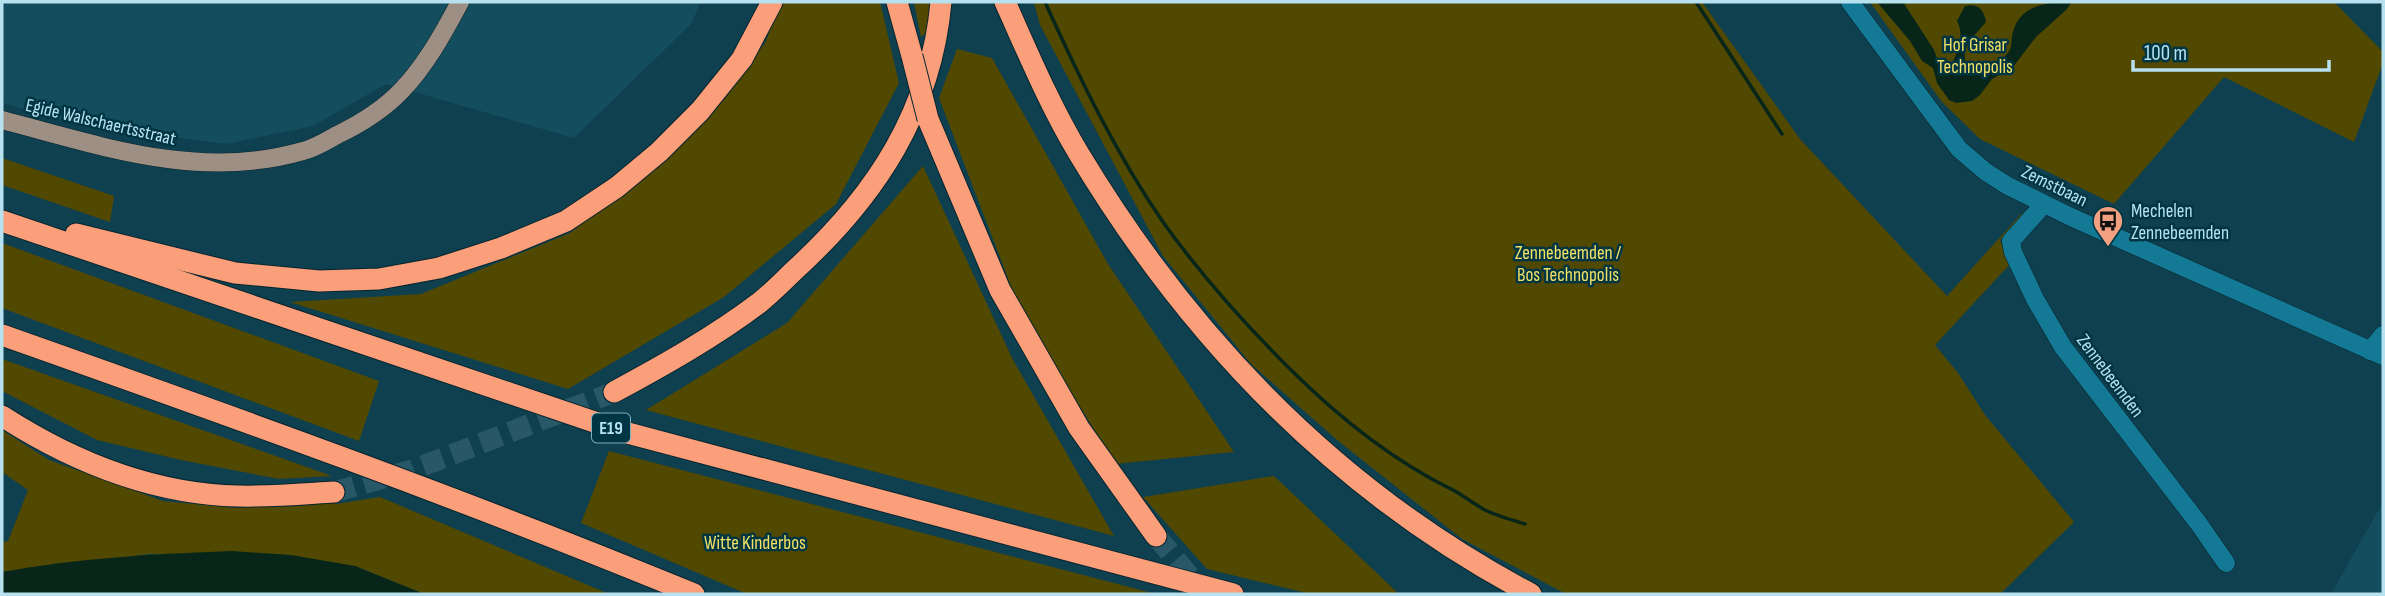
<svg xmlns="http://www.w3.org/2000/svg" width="2385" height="596" font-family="'Sofia Sans Condensed',sans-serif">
<rect width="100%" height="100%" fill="#0f404f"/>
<g fill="#144d5d">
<polygon points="2,2 701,2 691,24 574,138 386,84 313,126 227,144 86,126 2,103"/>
<polygon points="2383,502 2383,594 2331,594"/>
</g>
<g fill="#514801">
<polygon points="781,2 880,2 899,83 836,204 724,297 568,389 290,302 421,294 570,233 692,135 765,43"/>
<polygon points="914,2 931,2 927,32 921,37"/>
<polygon points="1034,2 1702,2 1800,139 1947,296 2021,214 2023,215 2000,240 2011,263 1935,345 1958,373 1985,415 2074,522 2000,594 1566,594 1462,539 1337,440 1251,364 1163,256 1040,25"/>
<polygon points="1870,2 2334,2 2383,52 2383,63 2354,142 2224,77 2114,204 1980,139 1942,102"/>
<polygon points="957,49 992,58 1108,264 1234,452 1115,464 1019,307 939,98"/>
<polygon points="2,158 114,196 110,222 2,185"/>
<polygon points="923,166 1013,360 1114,536 646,410 787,323"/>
<polygon points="2,243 379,381 359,441 2,308"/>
<polygon points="2,359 332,476 279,479 181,460 97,440 2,391"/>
<polygon points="2,430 49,460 163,501 236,508 335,501 336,504 380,497 609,594 424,594 355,566 151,554 2,572 2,542 8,541 28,490 2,472"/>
<polygon points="609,451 1156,594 747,594 581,523"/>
<polygon points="1274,476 1399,594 1311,594 1207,569 1143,497"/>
</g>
<g fill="#072619">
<path d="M1877,2H1903L1934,50L1940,67L1948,71C1956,56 1966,37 1957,21L1965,6C1978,3 1984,10 1986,22C1974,37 1959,46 1967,67C1979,64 1995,65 2004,57C2014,49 2010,42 2013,32C2020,4 2049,2 2072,2L2066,10L2036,37L2013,67L1992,79L1980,95L1972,101L1956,103L1949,100L1937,83L1933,68L1922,61L1910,41Z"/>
<path d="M232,551L291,555L355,566L424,594H2V572C77,558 155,554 232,551Z"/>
</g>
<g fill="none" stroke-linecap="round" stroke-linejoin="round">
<g stroke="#072619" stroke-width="3.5">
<path d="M1045,2C1079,77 1116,154 1163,222C1200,274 1243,322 1288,367C1337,416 1391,460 1453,490C1464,496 1474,504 1485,510C1497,516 1512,520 1525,524"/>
<polyline points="1696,2 1782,134"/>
</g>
<g stroke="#285867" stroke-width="21" stroke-dasharray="21 10" stroke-linecap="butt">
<polyline points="334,492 412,470 614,392"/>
<polyline points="1156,536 1202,591"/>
</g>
<g stroke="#08252e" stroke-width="19">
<g id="minor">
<polyline points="1850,2 1959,149 1986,172 2008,186 2071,217 2383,356"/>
<polyline points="2044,204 2011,241 2013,252 2035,299 2063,347 2199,524 2226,563"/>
<polyline points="2370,351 2383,335"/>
</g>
</g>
<g stroke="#08252e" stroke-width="19">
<path id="major" d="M2,120C102,146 199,181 303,151C315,148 326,141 337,135C360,124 384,109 402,90C426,65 444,32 460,2"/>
</g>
<g stroke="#08252e" stroke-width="23">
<g id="highway">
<polyline points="897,2 912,56"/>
<path d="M1005,2C1028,53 1050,106 1079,154C1191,340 1338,492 1531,594"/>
<polyline points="928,119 1000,290 1079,428 1156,536"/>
<polyline points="2,221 624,432 1233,594"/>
<polyline points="76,234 235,273 319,281 379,279 439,268 501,248 566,221 617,187 659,152 700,111 742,59 772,2"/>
<path d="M2,335C234,417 466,500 694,594"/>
<path d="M614,392C664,365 714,337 759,303C773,292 785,279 798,267C877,194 931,111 941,2"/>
<path d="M2,416C72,461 153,494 238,496C270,497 302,494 334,492"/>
</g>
</g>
<use href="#minor" stroke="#137994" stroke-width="18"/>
<use href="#major" stroke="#9e8f84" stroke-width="18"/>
<use href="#highway" stroke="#fb9e7a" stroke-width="21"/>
<g stroke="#08252e" stroke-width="23" stroke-linecap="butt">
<polyline id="highway-bridge" points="912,56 928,119"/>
</g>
<use href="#highway-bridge" stroke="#fb9e7a" stroke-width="21"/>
</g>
<defs>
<g id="bus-pin" transform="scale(1.575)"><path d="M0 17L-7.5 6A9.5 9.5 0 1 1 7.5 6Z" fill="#f2a081" stroke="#003644"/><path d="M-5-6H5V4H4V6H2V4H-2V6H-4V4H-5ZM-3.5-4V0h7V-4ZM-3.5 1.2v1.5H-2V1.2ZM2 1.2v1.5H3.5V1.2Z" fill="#111"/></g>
</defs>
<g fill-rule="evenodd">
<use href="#bus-pin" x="2108" y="221"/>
</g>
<g text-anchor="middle" stroke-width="5" stroke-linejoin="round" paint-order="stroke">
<rect fill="#003644" stroke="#81aebc" stroke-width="2" x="592" y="413.5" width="38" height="29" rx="5"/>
<g font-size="18" font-weight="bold" fill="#b8e1ef">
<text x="611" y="434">E19</text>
</g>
<g font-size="19" fill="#f3e165" stroke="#003644">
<text x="1975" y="51">Hof Grisar<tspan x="1975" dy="22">Technopolis</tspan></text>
<text x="1568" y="259">Zennebeemden /<tspan x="1568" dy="22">Bos Technopolis</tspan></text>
<text x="755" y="549">Witte Kinderbos</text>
</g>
<g font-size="19" fill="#b8e1ef" stroke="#003644">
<text transform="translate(101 121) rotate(13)" y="7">Egide Walschaertsstraat</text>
<text transform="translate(2055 185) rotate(26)" y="7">Zemstbaan</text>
<text transform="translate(2111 375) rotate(53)" y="7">Zennebeemden</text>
</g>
<g font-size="19" fill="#b8e1ef" stroke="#003644" text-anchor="start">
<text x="2131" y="217">Mechelen<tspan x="2131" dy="22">Zennebeemden</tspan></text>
</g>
</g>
<rect width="2385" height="596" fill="none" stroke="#b8e1ef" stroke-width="7"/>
<path d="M2133 60v10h196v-10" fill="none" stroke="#b8e1ef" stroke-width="3.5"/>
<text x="2144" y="60" font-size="21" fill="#b8e1ef" stroke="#003644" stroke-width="5" paint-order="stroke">100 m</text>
</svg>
